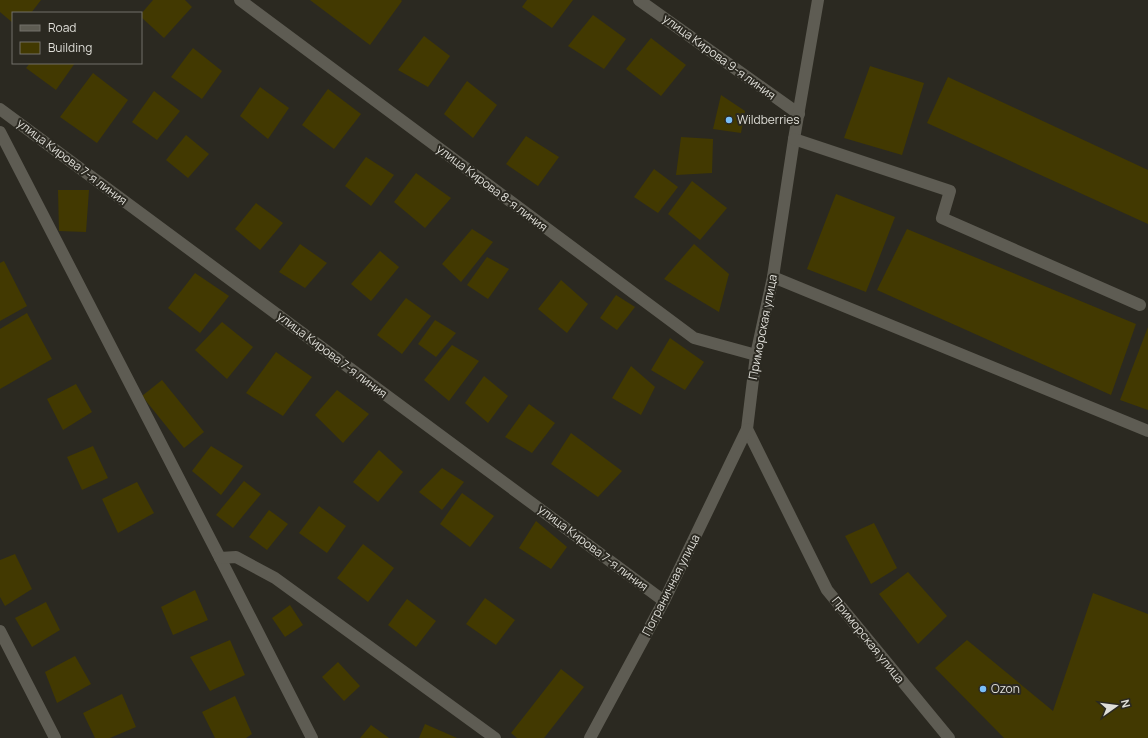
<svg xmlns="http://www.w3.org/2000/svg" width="1148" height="738" font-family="Manrope,sans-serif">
<rect width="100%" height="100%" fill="#2b2921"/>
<g fill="#423901">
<polygon points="0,0 41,0 31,13 13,13 13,23 0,12"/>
<polygon points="153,0 185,0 192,7 164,38 141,17 141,14"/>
<polygon points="310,0 401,0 402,1 370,45"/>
<polygon points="527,0 573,0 552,28 522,7"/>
<polygon points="593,15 626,39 604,69 568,46"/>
<polygon points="424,36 450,56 428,87 398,70"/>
<polygon points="651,38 686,65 661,96 626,69"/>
<polygon points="193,48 222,71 202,99 171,77"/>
<polygon points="30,63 75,63 56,90 26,68"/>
<polygon points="870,66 924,83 902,155 844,138"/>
<polygon points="93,73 128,100 97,143 60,117"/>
<polygon points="948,77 1148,170 1148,224 927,123"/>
<polygon points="467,81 497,105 473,138 444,114"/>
<polygon points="260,87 289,108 268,139 240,116"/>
<polygon points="328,89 361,114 334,149 302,125"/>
<polygon points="154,91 180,111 157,140 132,122"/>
<polygon points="721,95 745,111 741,133 713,129"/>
<polygon points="186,135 209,154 188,178 166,160"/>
<polygon points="526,136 559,157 538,186 506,164"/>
<polygon points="681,137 713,139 712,173 676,175"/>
<polygon points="366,157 394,175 371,206 345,186"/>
<polygon points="654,169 678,187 658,213 634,197"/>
<polygon points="416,173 451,198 425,228 394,202"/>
<polygon points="692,181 727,208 700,240 668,214"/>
<polygon points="58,190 89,190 86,232 59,231"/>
<polygon points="836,194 895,217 866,292 807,269"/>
<polygon points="256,203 283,223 260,250 235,229"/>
<polygon points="472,229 493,242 461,282 442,264"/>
<polygon points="907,229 1136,324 1111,395 877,290"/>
<polygon points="300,244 327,263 305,288 279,272"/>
<polygon points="694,244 729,274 719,312 664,279"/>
<polygon points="380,251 399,267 371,301 351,284"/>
<polygon points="487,257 509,269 488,299 467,285"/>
<polygon points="4,261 27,306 0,321 0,263"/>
<polygon points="195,273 229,296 200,333 168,308"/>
<polygon points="561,280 588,304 567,333 538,309"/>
<polygon points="616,295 635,307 617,330 600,318"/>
<polygon points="406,298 431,316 402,354 377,335"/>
<polygon points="27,313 52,359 0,389 0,329"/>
<polygon points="435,320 456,333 436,357 418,344"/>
<polygon points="222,322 253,347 227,379 195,350"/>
<polygon points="1148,327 1148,410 1120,400"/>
<polygon points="670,338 704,362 685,390 651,370"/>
<polygon points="452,345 479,361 449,401 424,380"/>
<polygon points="276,352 312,377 283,416 246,393"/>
<polygon points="631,366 655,387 641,415 612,398"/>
<polygon points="484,376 508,396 488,423 465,403"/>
<polygon points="162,380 204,432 184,448 142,396"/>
<polygon points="76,384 92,412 63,430 47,399"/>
<polygon points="337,390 369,414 343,443 315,415"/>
<polygon points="529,404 555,423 532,453 505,437"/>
<polygon points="571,433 622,471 598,497 551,464"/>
<polygon points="93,446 108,478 82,490 67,457"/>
<polygon points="211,446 243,466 221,495 192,471"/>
<polygon points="379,450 403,472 378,502 353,482"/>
<polygon points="442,468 464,482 442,510 419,492"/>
<polygon points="244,481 261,494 233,528 216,515"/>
<polygon points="137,482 154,513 118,533 102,499"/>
<polygon points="462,493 494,516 470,547 440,524"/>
<polygon points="319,506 346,526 327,553 299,533"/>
<polygon points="269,510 288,524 267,550 249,537"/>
<polygon points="536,521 567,547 551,569 519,548"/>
<polygon points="874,523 897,568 871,584 845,536"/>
<polygon points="363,544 394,568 368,602 337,578"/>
<polygon points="15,554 32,589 5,606 0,597 0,560"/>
<polygon points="908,572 947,616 918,644 879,594"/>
<polygon points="195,590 208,620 173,635 161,607"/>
<polygon points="1093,593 1148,614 1148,738 1004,738 935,668 967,640 1053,711"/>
<polygon points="485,598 515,620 496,645 466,624"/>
<polygon points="407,599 436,621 416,647 388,625"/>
<polygon points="46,602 60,630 32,647 15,618"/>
<polygon points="290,605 303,625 285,637 272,618"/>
<polygon points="230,640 245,675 210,691 190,657"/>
<polygon points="75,656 91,684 57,703 45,672"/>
<polygon points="338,662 360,686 344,701 322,677"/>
<polygon points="561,669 584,687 544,738 517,738 511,733"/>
<polygon points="122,694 136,727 110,738 95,738 83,713"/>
<polygon points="235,696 252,734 246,738 215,738 202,712"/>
<polygon points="425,724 457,738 419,738"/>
<polygon points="371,725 389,738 360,738"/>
</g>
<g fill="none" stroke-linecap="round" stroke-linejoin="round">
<g stroke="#5e5c53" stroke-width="12">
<polyline points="240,0 694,338 756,355"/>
<polyline points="639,0 799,114"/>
<polyline points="818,0 794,139 773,277 756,355 747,429 827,590 949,738"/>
<polyline points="0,109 664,601"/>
<polyline points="0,132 220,558 312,738"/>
<polyline points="794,139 950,191 942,218 1140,305"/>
<polyline points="773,277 1148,431"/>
<polyline points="220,558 236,557 275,578 495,738"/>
<polyline points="0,631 55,738"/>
<polyline points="590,738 664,601 747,429"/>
</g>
</g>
<g fill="#79bff8" stroke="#2b2921" stroke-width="1.5">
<circle cx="729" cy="120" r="4"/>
<circle cx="983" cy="689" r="4"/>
</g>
<g text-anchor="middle" stroke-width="4" stroke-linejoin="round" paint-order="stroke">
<g font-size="12" fill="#dfded8" stroke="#2b2921">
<text transform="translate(719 57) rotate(36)" y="4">улица Кирова 9-я линия</text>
<text transform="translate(72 162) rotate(37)" y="4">улица Кирова 7-я линия</text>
<text transform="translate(492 188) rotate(37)" y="4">улица Кирова 8-я линия</text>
<text transform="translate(763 327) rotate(-79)" y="4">Приморская улица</text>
<text transform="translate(332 355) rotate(37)" y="4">улица Кирова 7-я линия</text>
<text transform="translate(593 548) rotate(37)" y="4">улица Кирова 7-я линия</text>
<text transform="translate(671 585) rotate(-63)" y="4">Пограничная улица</text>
<text transform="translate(868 640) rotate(51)" y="4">Приморская улица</text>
</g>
<g font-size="12" fill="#dfded8" stroke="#2b2921" text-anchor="start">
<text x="737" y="124">Wildberries</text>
<text x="991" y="693">Ozon</text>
</g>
</g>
<rect x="12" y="12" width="130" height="52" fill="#2b2921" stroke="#73716a"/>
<rect x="20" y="25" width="20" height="6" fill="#5e5c53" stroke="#73716a"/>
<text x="48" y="32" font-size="12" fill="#dfded8">Road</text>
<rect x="20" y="42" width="20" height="12" fill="#423901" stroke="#73716a"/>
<text x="48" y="52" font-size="12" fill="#dfded8">Building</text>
<g transform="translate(1116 706) rotate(76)" stroke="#2b2921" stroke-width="3" paint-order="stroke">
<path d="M0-3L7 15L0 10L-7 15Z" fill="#dfded8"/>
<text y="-6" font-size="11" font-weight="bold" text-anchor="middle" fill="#dfded8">N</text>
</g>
</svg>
